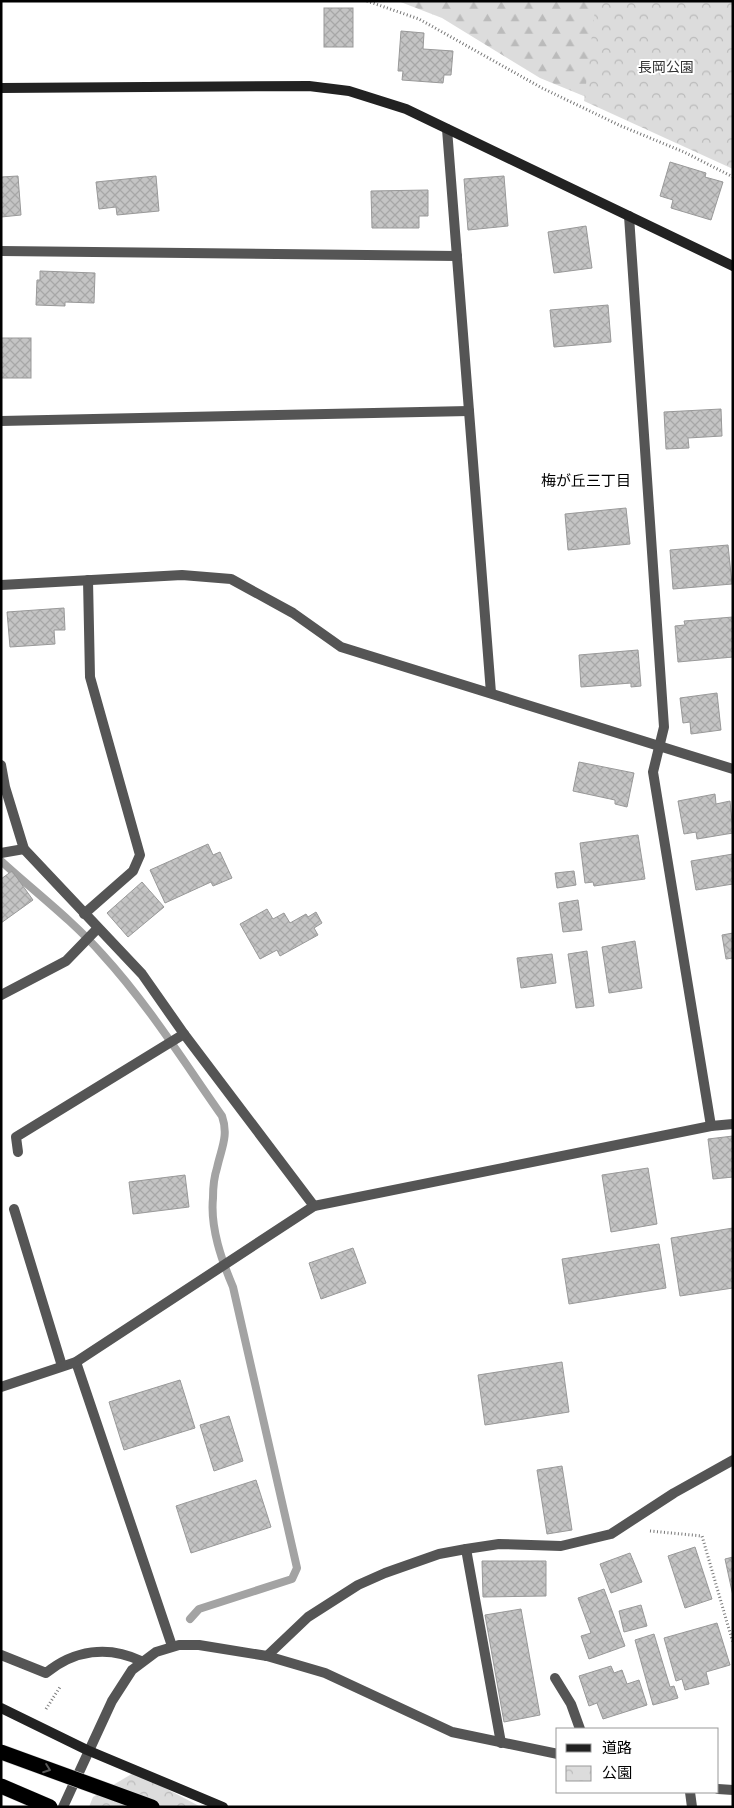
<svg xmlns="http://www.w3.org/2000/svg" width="734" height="1808" font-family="Lato,'Noto Sans JP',sans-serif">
<defs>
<pattern id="forest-firs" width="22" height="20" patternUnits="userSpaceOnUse" patternTransform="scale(1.25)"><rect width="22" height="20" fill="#dcdcdc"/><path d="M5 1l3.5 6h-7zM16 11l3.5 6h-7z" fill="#bbb"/></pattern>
<pattern id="park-crowns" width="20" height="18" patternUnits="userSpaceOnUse" patternTransform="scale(1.25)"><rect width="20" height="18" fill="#dcdcdc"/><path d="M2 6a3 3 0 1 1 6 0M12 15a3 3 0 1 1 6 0" fill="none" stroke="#bbb"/></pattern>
<pattern id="building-cross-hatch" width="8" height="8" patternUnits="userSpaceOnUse" patternTransform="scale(1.25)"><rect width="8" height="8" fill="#c4c4c4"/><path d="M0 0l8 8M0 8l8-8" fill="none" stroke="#a7a7a7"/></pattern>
</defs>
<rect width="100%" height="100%" fill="#fff"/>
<polygon fill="url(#forest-firs)" points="398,1 733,1 733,165 625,113 540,78 442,18"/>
<g fill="url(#park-crowns)">
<polygon points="596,1 733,1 733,169 584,101"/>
<polygon points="135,1772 201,1807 89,1807 93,1797"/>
</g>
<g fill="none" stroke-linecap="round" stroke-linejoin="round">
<path stroke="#a3a3a3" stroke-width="8" d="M1,861C35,892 72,920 102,954C147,1003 184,1062 222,1116C229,1136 221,1149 217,1168C214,1177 213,1188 213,1198C210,1228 222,1261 233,1287L297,1568L292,1579L199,1609L190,1619"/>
</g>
<g fill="url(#building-cross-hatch)" stroke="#999">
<rect x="324" y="8" width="29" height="39"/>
<polygon points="401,31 424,33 423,49 453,51 451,75 444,75 443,83 402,80 403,71 398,71"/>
<polygon points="670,162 706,173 705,177 723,182 711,220 671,208 673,200 660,196"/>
<polygon points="18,176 21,215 1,217 1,177"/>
<polygon points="156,176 159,211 117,215 116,207 99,209 96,182"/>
<polygon points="504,176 508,226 468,230 464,179"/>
<polygon points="428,190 428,216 419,216 419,228 372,228 371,191"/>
<polygon points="586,226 592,268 554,273 548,232"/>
<polygon points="40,271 95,273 94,303 65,302 65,306 36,305 37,280 40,280"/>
<polygon points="608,305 611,342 554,347 550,310"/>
<rect x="1" y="338" width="30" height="40"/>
<polygon points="721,409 722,436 688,438 689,448 666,449 664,412"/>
<polygon points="626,508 630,544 568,550 565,514"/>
<polygon points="728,545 732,584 673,589 670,550"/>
<polygon points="64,608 65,630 54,630 55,644 10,647 7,612"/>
<polygon points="733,617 733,657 678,662 675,626 685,625 684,621"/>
<polygon points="638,650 641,686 631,687 631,683 581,687 579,655"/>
<polygon points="717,693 721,730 691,734 690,722 683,723 680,698"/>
<polygon points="579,762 634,773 627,807 615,804 615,800 573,791"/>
<polygon points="715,794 716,804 730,801 733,833 697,839 696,832 684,834 678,801"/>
<polygon points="638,835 645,879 594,886 593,882 585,883 580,843"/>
<polygon points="208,844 213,855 220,852 232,878 213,886 211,882 165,903 150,870"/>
<polygon points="733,854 733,884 696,890 691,861"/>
<polygon points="12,871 33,900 1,923 1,879"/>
<polygon points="574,871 576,885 557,888 555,873"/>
<polygon points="142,882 164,907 128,937 107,913"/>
<polygon points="578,900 582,930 563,932 559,903"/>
<polygon points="267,909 273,919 284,913 290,923 306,914 308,917 316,912 322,923 314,928 318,935 280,956 277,950 260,959 240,924"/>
<polygon points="733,933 733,958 726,959 722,935"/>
<polygon points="635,941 642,988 609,993 602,947"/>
<polygon points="587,951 594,1006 576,1008 568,954"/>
<polygon points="552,954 556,983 521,988 517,958"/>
<polygon points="733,1136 733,1177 713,1179 708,1139"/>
<polygon points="648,1168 657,1224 611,1232 602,1175"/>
<polygon points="185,1175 189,1207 133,1214 129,1182"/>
<polygon points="733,1228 733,1288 680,1296 671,1238"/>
<polygon points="659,1244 666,1288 569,1304 562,1259"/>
<polygon points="353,1248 366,1283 321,1299 309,1263"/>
<polygon points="562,1362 569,1412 485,1425 478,1375"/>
<polygon points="180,1380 195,1428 124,1450 109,1402"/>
<polygon points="229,1416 243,1461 214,1471 200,1425"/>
<polygon points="562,1466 572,1530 547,1534 537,1470"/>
<polygon points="256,1480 271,1527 191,1553 176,1506"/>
<polygon points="695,1547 712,1599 685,1608 668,1556"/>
<polygon points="630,1553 642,1582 611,1593 600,1564"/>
<polygon points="733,1557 733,1596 725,1559"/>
<polygon points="482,1561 546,1561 546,1596 483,1597"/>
<polygon points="604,1589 625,1646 589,1659 581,1636 591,1633 578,1598"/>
<polygon points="641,1605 647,1626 624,1632 619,1611"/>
<polygon points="521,1609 540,1715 504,1722 485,1615"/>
<polygon points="717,1623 730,1665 706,1672 709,1684 685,1690 682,1679 676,1681 664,1638"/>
<polygon points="654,1634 670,1687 674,1686 678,1698 653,1705 635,1640"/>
<polygon points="611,1666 614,1673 622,1670 627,1684 639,1680 647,1705 603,1719 597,1703 589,1706 579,1676"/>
</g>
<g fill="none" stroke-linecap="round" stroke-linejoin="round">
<g stroke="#777" stroke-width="3" stroke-dasharray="1 2.5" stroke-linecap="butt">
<polyline points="367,1 419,19 542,88 621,126 684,152 733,177"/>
<polyline points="650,1531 702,1536 733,1643"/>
<polyline points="46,1709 60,1687"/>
</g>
<g stroke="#555" stroke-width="10">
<polyline points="447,129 491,693"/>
<polyline points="629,216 664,727 653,772 711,1126"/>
<polyline points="1,251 457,256"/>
<polyline points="1,421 469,411"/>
<polyline points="1,585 182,575 231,579 293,613 341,647 733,769"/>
<polyline points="1,765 5,787 24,849 142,974 184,1034 314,1206"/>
<polyline points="1,853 24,849"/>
<polyline points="84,914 133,871 140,855 90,677 88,580"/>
<polyline points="1,995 66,961 97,929"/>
<polyline points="18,1152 16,1137 184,1034"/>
<polyline points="14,1209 62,1366"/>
<polyline points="76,1362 172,1646"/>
<polyline points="1,1387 76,1362 314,1206 711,1126 733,1124"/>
<polyline points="466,1549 501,1743"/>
<path d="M1,1655L46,1673C74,1650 108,1645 141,1661"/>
<polyline points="267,1656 308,1617 358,1585 385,1573 439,1554 466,1549 499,1544 561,1546 611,1534 674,1493 733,1460"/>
<polyline points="555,1678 571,1704 580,1729"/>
<polyline points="718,1789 733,1790"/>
<polyline points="690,1792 692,1807"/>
<polyline points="63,1807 112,1701 132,1670 156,1652 179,1645 199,1645 267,1656 325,1673 452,1732 558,1754"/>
</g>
<g stroke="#222" stroke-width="10">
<polyline points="1,88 309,86 349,91 406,109 733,266"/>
<polyline points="1,1708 87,1750 223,1807"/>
</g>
<g stroke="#dbdbdb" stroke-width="16" stroke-linecap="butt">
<g id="highway-bridge">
<polyline points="1,1752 152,1807"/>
<polyline points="1,1786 50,1807"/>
</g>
</g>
<use href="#highway-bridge" stroke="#000" stroke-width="15"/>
</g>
<defs><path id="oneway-chevron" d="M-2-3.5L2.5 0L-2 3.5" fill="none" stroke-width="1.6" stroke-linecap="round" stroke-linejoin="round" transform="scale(1.25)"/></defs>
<use stroke="#595959" href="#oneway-chevron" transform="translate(47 1769) rotate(20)"/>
<g text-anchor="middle" stroke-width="4" stroke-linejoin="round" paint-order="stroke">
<g font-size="14" fill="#333" stroke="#fff">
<text x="666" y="72">長岡公園</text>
</g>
<g font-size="15" fill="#000" stroke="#fff">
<text x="586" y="486">梅が丘三丁目</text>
</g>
</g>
<rect width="734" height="1808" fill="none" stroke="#000000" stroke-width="5"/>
<rect x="556" y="1728" width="162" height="65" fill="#ffffff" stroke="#999999"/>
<rect x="566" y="1744" width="25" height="8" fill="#222222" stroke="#999999"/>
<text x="602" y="1753" font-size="15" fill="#000000">道路</text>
<rect x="566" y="1766" width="25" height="15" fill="url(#park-crowns)" stroke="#999999"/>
<text x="602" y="1778" font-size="15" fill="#000000">公園</text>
</svg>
